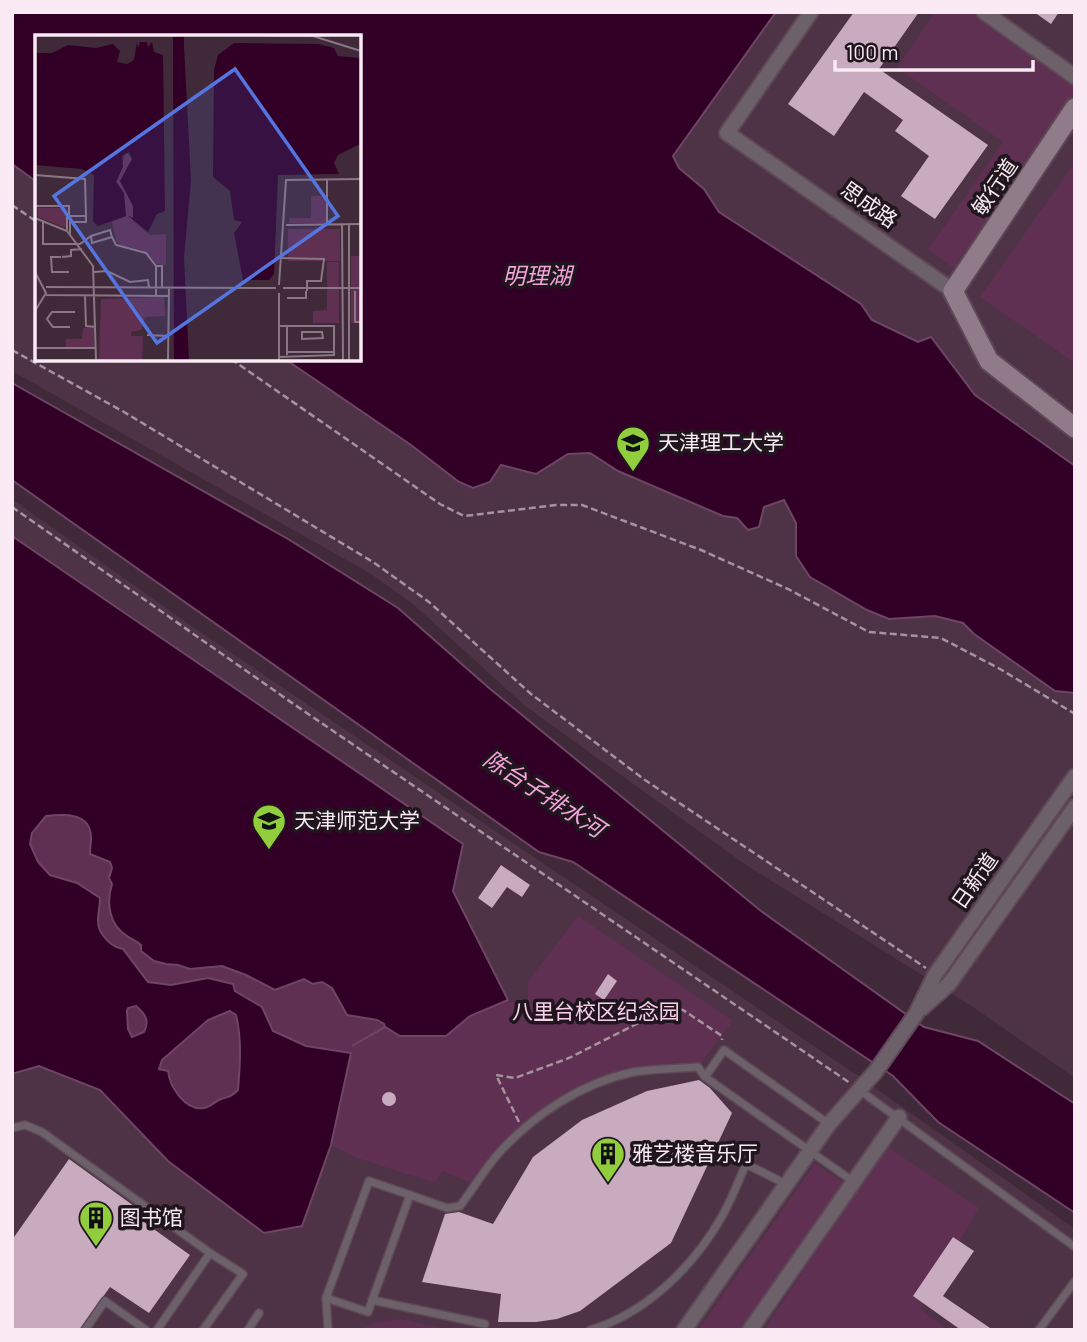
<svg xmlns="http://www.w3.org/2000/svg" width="1087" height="1342" font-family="Barlow,'Noto Sans SC',sans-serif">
<rect width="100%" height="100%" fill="#402939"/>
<g fill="#4e3246" fill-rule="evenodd">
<path d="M12,12H1075V1078L973,1007L746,865L525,706L414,605L371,574L12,371ZM37,37H359V359H37Z"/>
<polygon points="12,499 193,627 857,1075 1075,1229 1075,1330 12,1330"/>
</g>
<g fill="#5f3051">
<polygon points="935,12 971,12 1075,84 1075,93 954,268 928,250 1003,142 897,68"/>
<polygon points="1075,162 1075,363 980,297"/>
<path d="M60,814C81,815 93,823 90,846C95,851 107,857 110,863C120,877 100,910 115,927C122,935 134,937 142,945L141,951L154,961L166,964L178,965L190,969L222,966L246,975L275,990C290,984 320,971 333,989C338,997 338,1007 347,1012C359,1020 372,1017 384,1024L386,1030L446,1036C471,1015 493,998 528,1002V981L578,916L733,1021L698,1067L634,1072L603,1082L545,1112L498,1154L476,1185L442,1171L435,1183L357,1158L331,1145L351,1053L306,1046L273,1031L262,1007L208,978L171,985L148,982L123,949L114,948L103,936L97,923L100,898C85,889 62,883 49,873C27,856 26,835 46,816Z"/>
<path d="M136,1006C145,1015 150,1020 145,1032L132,1037L128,1029L127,1011L128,1008Z"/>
<path d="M230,1011L236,1015C242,1039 240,1066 238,1090C228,1100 229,1095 219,1100C213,1103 210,1107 204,1108C185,1111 170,1087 168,1071L159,1069L162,1060L208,1020Z"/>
<polygon points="886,1146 979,1208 920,1309 948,1330 764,1330"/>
<polygon points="815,1163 846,1184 744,1330 698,1330"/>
<polygon points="399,1319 453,1330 359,1330 375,1323"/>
</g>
<g fill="#320027" stroke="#6e4664" stroke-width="2" fill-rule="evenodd">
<polygon points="12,12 776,12 673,156 679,168 704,189 719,212 861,304 872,320 918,342 931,337 975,395 1075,466 1075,693 1055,691 974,634 963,623 935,616 889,619 867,610 810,577 796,556 796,523 784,500 764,507 759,527 748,530 737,518 723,516 618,471 590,453 568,454 536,474 501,465 490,482 473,488 459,482 411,445 285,359 359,359 359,37 37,37 37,182 12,164"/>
<polygon points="12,383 288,539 398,608 489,688 761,911 924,1027 978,1041 1075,1104 1075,1213 938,1122 893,1076 573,862 539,852 12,480"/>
<path d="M12,536L463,844L453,891L508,1000L470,1016L446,1036H400L385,1027L352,1046L385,1027L384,1024L377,1020L347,1015L332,988L322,982L313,984L304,979L275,990L246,975L222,966L190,969L178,965L166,964L154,961L141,951V945C136,940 132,940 127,936C109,925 106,903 112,884L109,878L112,868L110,862L90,854C90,848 91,842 91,837C90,812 64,814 46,816L32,833L30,844L38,862L50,875L77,883L100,898C100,906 98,913 98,921C98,934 111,947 123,949L148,982L171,985L208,978L233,984L235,991L262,1007L273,1031L306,1046L351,1053L331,1145L302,1226L264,1233L168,1161L100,1090L39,1066L12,1074ZM136,1006C145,1014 150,1020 144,1032L132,1037L128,1029L127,1011L128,1008ZM230,1011L236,1015C242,1039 240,1066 238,1090C229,1099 228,1096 219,1100C213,1103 210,1107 204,1108C185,1111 170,1087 168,1071L159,1069L162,1060L208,1020Z"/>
</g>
<g fill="#c8abbe">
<polygon points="854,12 919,12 879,69 988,145 935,219 901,196 929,156 895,131 903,120 864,92 834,136 788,104"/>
<polygon points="1034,12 1059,12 1051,24"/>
<polygon points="501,865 530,885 522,897 507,887 492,908 478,898"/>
<polygon points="608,974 617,981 604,1000 595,994"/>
<polygon points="699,1080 710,1088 732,1113 671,1243 580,1311 557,1319 536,1322 498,1322 501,1294 422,1282 445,1214 459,1212 493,1224 533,1157 582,1120 647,1091"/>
<circle cx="389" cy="1099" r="7"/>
<polygon points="69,1159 145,1214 141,1220 190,1255 149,1313 110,1287 79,1330 12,1330 12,1240"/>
<polygon points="953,1237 974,1251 943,1296 993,1330 961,1330 913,1296"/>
</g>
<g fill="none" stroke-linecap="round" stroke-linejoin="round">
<g stroke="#5e4857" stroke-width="10">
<g id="lane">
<polyline points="858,1089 1075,1247"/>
<polyline points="829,1124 724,1050 705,1077 854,1182"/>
<polyline points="12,1128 25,1125 42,1132 210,1253 157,1330"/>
<polyline points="721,1151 746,1164"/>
<path d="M410,1195L447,1208L460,1206C473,1189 484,1170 498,1154C533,1115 583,1082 634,1072C655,1068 677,1069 698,1067L705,1077"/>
<polyline points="326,1298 368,1312 410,1195 369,1181 326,1298 328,1330"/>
<polyline points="372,1300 485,1324"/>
<polyline points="85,1330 105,1301 146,1330"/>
<polyline points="203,1330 243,1274 210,1253"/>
<polyline points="248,1330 259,1313"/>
<path d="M590,1330C645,1314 693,1267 721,1218C731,1201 738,1182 746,1164L786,1184"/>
<polyline points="1039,1330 1075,1281"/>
</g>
</g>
<g stroke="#5e4857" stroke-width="18">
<g id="street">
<polyline points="811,12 727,133 953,291"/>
<polyline points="984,12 1075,77"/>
<polyline points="922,1008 949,984 1075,807"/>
<polyline points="684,1330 829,1124 876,1071 916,1014 935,975 1075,776"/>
<polyline points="750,1330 899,1117"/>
</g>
</g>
<g stroke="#5e4857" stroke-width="23">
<polyline id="secondary" points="1075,108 953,291 989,361 1075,428"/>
</g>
<g stroke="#a5939f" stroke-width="2.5" stroke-dasharray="7 3.5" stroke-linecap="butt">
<polyline points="12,205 37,222"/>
<polyline points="12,350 124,412 373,562 429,602 531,694 645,780 926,968"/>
<polyline points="231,359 440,504 464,516 556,505 582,505 701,550 788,589 869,632 941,638 1000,669 1075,714"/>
<polyline points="12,507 295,705 850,1083"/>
<polyline points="519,1122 496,1075 515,1078 569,1058 668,1008 683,1010 722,1036 722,1040"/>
</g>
<use href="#lane" stroke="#6d6169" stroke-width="7"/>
<use href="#street" stroke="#6d6169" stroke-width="14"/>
<use href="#secondary" stroke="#8f7c88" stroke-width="19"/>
</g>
<defs>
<g id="university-pin" transform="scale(1.75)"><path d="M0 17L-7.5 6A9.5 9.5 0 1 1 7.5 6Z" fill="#92cd3e" stroke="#20161d"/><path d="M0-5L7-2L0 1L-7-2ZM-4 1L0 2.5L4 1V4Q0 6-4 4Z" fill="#111"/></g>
<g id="building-pin" transform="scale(1.75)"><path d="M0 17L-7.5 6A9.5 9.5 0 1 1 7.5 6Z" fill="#92cd3e" stroke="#20161d"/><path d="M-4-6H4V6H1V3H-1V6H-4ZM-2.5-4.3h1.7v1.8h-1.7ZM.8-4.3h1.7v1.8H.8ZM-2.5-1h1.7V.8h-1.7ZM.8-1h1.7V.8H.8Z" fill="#111"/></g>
</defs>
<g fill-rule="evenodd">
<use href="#university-pin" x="633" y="443"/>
<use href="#university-pin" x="269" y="821"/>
<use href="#building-pin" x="608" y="1154"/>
<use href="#building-pin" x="96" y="1218"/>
</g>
<g text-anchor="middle" stroke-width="7" stroke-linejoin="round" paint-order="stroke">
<g font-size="21" fill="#f9eaf4" stroke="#20161d">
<text transform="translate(995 187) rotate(-56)" y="7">敏行道</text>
<text transform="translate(869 205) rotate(35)" y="7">思成路</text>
<text transform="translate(975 881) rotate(-55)" y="7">日新道</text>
</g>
<g font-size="21" fill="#f9eaf4" stroke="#20161d" text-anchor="start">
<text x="658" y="450">天津理工大学</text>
<text x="294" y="828">天津师范大学</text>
<text x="632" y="1161">雅艺楼音乐厅</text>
<text x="120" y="1225">图书馆</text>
</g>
<g font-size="21" fill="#facfeb" stroke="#20161d">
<text x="596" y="1019">八里台校区纪念园</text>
</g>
<g font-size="23" font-style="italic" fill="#f5a3db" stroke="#20161d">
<text x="537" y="284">明理湖</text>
<text transform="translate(544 794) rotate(33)" y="8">陈台子排水河</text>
</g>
</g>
<g transform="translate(35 35)">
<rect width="326" height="326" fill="#402939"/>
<path d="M91,117L97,124L85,146L98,170V186L115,200L131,199V230L122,229L107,215L85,210L81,205L77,187L91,181L87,154L81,147ZM276,161H291V188H254V183H276ZM3,173H31V193L3,182ZM253,194H305V226H253ZM316,221H325V288H316ZM292,227H304V288H278V276L292,275ZM129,262L130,281L110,282L106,295L96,297V301H108L107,325H64L66,264ZM48,293H59V312L31,313V304H47Z" fill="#5f3051"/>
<path d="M138,0H149V11L156,145L149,223L154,325H139ZM102,7L103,13L105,7H112L113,12L117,7L119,17L128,20L130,176L122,179L113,197L92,180L98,183V171L85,146L97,124L94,117L87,121L88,132L81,147L89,158L91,181L63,191L58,186L59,140L47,134L0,130V18H17L33,10L61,13L78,9L85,16L82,27L92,29L99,25ZM199,8L283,9L299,13L303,21L325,23V109L303,120L299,128L304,139L243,140L239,239L234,245H208L199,198L207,187L199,185L195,156L178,142L179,35L183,20Z" fill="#320027"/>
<path fill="none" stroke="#8a7684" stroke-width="2" d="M3,0H28M217,0L278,1L326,16M0,140L50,144L51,181H32V195M0,171H34V181M0,183L32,196L58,231L61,325M8,185V209H45L56,201L75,195L77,202L57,208L56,201M292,189V145M307,189L308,325M251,190L326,189M35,199V187H51V181M77,202L81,210L111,218L121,231M26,222H16L17,237H34M27,222L36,221V215L47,214M244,223L289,224L286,246H272V256M0,237L11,258L0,276M59,237L72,236L95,247L113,245L114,252M244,250L251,145L326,144M11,252L241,253M248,253H326M320,256V287H326M244,258V325M11,260L134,261M50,261L51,291L61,292M121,261V231H127V252M252,263H271V256M252,290V320M244,291H299V320M35,292H18L12,284L17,277H40M0,294V313H61M267,297H287L288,303L267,304ZM112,300L133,301M252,317H299M244,322L300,320M133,325L134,253M314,325V189"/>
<path fill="#5475df" fill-opacity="0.15" stroke="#5475df" stroke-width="3.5" d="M200,34L303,181L122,308L19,161Z"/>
<rect width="326" height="326" fill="none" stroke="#f9eaf4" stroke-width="3.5"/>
</g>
<rect width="1087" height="1342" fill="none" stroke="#f9eaf4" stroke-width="28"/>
<path d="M835 60v10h198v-10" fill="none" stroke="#f9eaf4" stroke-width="3.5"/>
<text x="846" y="60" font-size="21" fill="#f9eaf4" stroke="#20161d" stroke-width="5" paint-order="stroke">100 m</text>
</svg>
